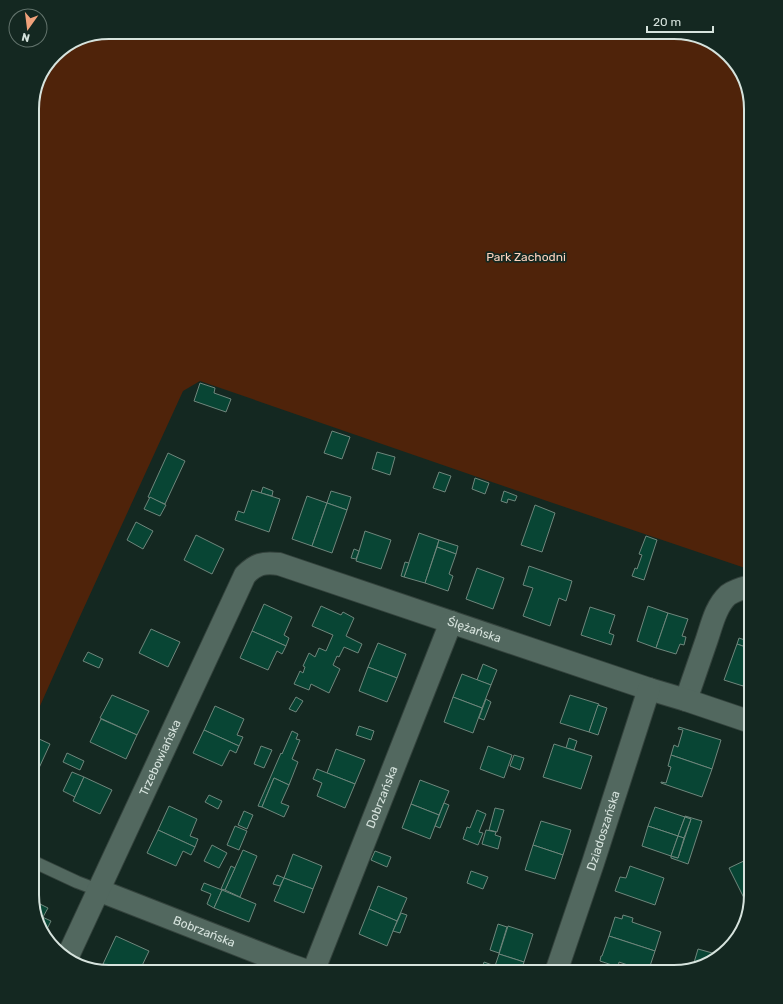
<svg xmlns="http://www.w3.org/2000/svg" width="783" height="1004" font-family="Rubik,sans-serif">
<rect width="100%" height="100%" fill="#142821"/>
<polygon fill="#4f230a" points="110,32 678,32 712,42 738,67 751,110 751,570 547,501 200,381 183,391 76,625 32,724 32,104 40,75 58,51"/>
<g fill="#084534" stroke="#6f867c">
<polygon points="200,383 215,388 214,393 231,399 226,412 194,401"/>
<polygon points="332,431 350,437 342,459 324,453"/>
<polygon points="377,452 395,457 390,475 372,469"/>
<polygon points="168,453 185,461 165,504 148,497"/>
<polygon points="439,472 451,476 445,492 433,488"/>
<polygon points="475,478 489,483 485,494 472,489"/>
<polygon points="263,487 273,491 272,496 261,493"/>
<polygon points="252,490 280,499 269,532 235,520 238,511 244,513"/>
<polygon points="331,491 351,497 347,510 327,503"/>
<polygon points="504,491 517,496 515,501 508,499 507,503 501,501"/>
<polygon points="307,496 327,503 312,546 292,539"/>
<polygon points="150,497 166,505 160,516 144,509"/>
<polygon points="327,503 347,510 332,553 312,546"/>
<polygon points="535,505 555,513 542,552 521,545"/>
<polygon points="136,522 153,531 143,549 127,540"/>
<polygon points="365,531 391,540 381,569 356,561"/>
<polygon points="419,533 439,540 425,583 404,577"/>
<polygon points="196,535 224,549 212,574 184,560"/>
<polygon points="646,536 657,540 644,580 632,576 635,568 637,569 642,555 639,554"/>
<polygon points="439,540 458,546 456,554 437,547"/>
<polygon points="437,547 456,554 449,574 453,576 448,591 425,583"/>
<polygon points="354,549 359,551 356,559 351,558"/>
<polygon points="405,562 409,563 404,577 401,576"/>
<polygon points="529,566 572,581 566,601 559,598 550,626 523,616 533,588 523,585"/>
<polygon points="477,568 504,578 493,609 466,599"/>
<polygon points="264,604 292,617 284,635 289,638 286,646 252,631"/>
<polygon points="321,606 341,615 343,612 354,618 346,636 362,644 358,653 344,647 339,657 337,656 333,665 340,669 329,693 311,684 309,690 294,684 300,671 303,673 305,667 303,666 309,653 315,657 319,648 326,651 333,635 312,626"/>
<polygon points="648,606 668,613 656,648 637,641"/>
<polygon points="590,607 615,615 609,633 614,635 611,645 581,635"/>
<polygon points="668,613 688,619 682,636 686,637 684,645 680,644 676,654 656,648"/>
<polygon points="151,629 180,642 168,667 139,653"/>
<polygon points="252,631 286,646 282,654 277,651 268,670 240,658"/>
<polygon points="739,638 751,642 751,649 737,644"/>
<polygon points="378,643 406,654 397,678 368,667"/>
<polygon points="737,644 751,649 751,663 743,686 724,680"/>
<polygon points="88,652 103,659 99,668 83,661"/>
<polygon points="751,663 751,689 743,686"/>
<polygon points="483,664 497,670 491,685 477,680"/>
<polygon points="368,667 397,678 387,702 359,691"/>
<polygon points="462,674 491,685 482,708 453,697"/>
<polygon points="112,695 149,711 137,735 100,718"/>
<polygon points="570,695 599,704 589,732 560,723"/>
<polygon points="296,697 303,701 296,712 289,709"/>
<polygon points="453,697 482,708 473,733 444,722"/>
<polygon points="486,699 491,702 484,720 479,718"/>
<polygon points="598,705 607,708 598,735 589,732"/>
<polygon points="215,706 244,719 237,735 243,737 239,746 204,730"/>
<polygon points="101,719 137,735 126,759 90,742"/>
<polygon points="359,726 374,731 371,740 356,735"/>
<polygon points="679,727 721,740 712,769 671,755 674,745 678,747 683,730 678,729"/>
<polygon points="204,730 239,746 236,753 230,750 222,766 193,753"/>
<polygon points="292,731 298,734 296,739 300,740 292,759 298,762 289,785 274,778 262,807 258,806 281,753 282,754"/>
<polygon points="37,738 50,744 39,768 32,765 32,747"/>
<polygon points="569,738 577,741 574,750 566,748"/>
<polygon points="554,744 592,756 581,789 543,777"/>
<polygon points="261,746 272,750 264,768 254,764"/>
<polygon points="488,746 512,755 504,778 480,769"/>
<polygon points="336,749 365,760 355,784 327,773"/>
<polygon points="67,753 84,761 80,770 63,762"/>
<polygon points="514,755 524,758 520,770 510,766"/>
<polygon points="671,755 712,769 702,797 661,783 661,782 666,783 671,767 668,766"/>
<polygon points="317,769 355,784 345,808 317,796 322,783 313,779"/>
<polygon points="72,772 84,777 75,797 63,791"/>
<polygon points="84,777 112,790 100,814 73,801"/>
<polygon points="274,778 289,785 281,803 289,806 284,817 262,807"/>
<polygon points="420,780 449,791 439,815 411,804"/>
<polygon points="209,795 222,801 218,809 205,802"/>
<polygon points="444,803 449,805 440,828 435,826"/>
<polygon points="411,804 439,815 430,839 402,828"/>
<polygon points="169,806 197,819 190,836 198,839 195,847 158,830"/>
<polygon points="655,807 685,817 678,836 648,826"/>
<polygon points="495,808 504,810 497,832 489,830"/>
<polygon points="477,810 486,814 479,832 483,833 478,845 463,839 467,827 470,828"/>
<polygon points="244,811 253,815 247,829 238,825"/>
<polygon points="685,816 702,821 688,864 671,858 671,856 678,858 691,819 685,817"/>
<polygon points="685,817 691,819 684,838 678,836"/>
<polygon points="541,821 571,830 563,855 533,845"/>
<polygon points="235,826 247,831 239,850 227,845"/>
<polygon points="648,826 678,836 671,856 642,846"/>
<polygon points="158,830 195,847 191,855 183,851 176,866 147,853"/>
<polygon points="486,830 496,832 495,835 501,837 498,849 482,844"/>
<polygon points="678,836 684,838 678,858 671,856"/>
<polygon points="212,845 227,853 219,868 204,861"/>
<polygon points="533,845 563,855 555,879 525,870"/>
<polygon points="243,850 257,856 240,897 225,890"/>
<polygon points="375,851 391,857 387,867 371,860"/>
<polygon points="293,854 322,866 313,889 284,878"/>
<polygon points="748,859 751,866 751,895 749,901 746,902 729,868"/>
<polygon points="231,866 235,868 225,890 221,889"/>
<polygon points="630,866 664,878 655,905 615,891 620,877 626,878"/>
<polygon points="471,871 488,877 483,889 467,883"/>
<polygon points="277,875 284,878 280,886 273,884"/>
<polygon points="284,878 313,889 304,913 274,901"/>
<polygon points="204,883 222,890 214,908 207,904 211,894 201,890"/>
<polygon points="378,886 407,898 397,921 369,909"/>
<polygon points="222,890 256,904 249,922 214,908"/>
<polygon points="34,901 48,908 43,917 38,915"/>
<polygon points="369,909 397,921 387,946 359,934"/>
<polygon points="401,913 407,915 400,933 393,931"/>
<polygon points="38,915 51,921 44,935"/>
<polygon points="623,915 633,918 632,922 661,932 655,951 609,936 615,917 622,919"/>
<polygon points="498,924 507,927 499,953 490,950"/>
<polygon points="508,926 533,934 524,962 499,954"/>
<polygon points="116,936 149,951 139,972 119,972 103,964"/>
<polygon points="609,936 655,951 648,972 619,962 618,967 600,961 601,956 602,956"/>
<polygon points="698,949 716,954 714,960 693,966"/>
<polygon points="499,954 524,962 520,972 493,972"/>
<polygon points="484,962 495,966 493,972 481,972"/>
</g>
<g fill="none" stroke-linecap="round" stroke-linejoin="round">
<g stroke="#34433d" stroke-width="14">
<polyline id="service" points="32,861 77,882 98,890"/>
</g>
<g stroke="#34433d" stroke-width="24">
<g id="minor">
<path d="M686,700C693,680 700,659 707,639C712,624 716,606 728,595C735,590 743,588 751,586"/>
<path id="s1" d="M98,890L290,965L310,972"/>
<path id="s2" d="M67,958L245,575C256,564 263,562 279,564L649,689L686,700L751,722"/>
<path id="s3" d="M313,972L451,622"/>
<path id="s4" d="M556,972L593,863L649,689"/>
</g>
</g>
<use href="#service" stroke="#52685f" stroke-width="12"/>
<use href="#minor" stroke="#52685f" stroke-width="22"/>
</g>
<g text-anchor="middle" stroke-width="3.5" stroke-linejoin="round" paint-order="stroke">
<g font-size="12" fill="#ffd4bf" stroke="#142821">
<text x="526" y="261">Park Zachodni</text>
</g>
<g font-size="12" fill="#d6e3dd" stroke="#142821">
<text dy="4" stroke="none"><textPath href="#s2" startOffset="666">Ślężańska</textPath></text>
<text dy="4" stroke="none"><textPath href="#s2" startOffset="221">Trzebowiańska</textPath></text>
<text dy="4" stroke="none"><textPath href="#s3" startOffset="188">Dobrzańska</textPath></text>
<text dy="4" stroke="none"><textPath href="#s4" startOffset="149">Dziadoszańska</textPath></text>
<text dy="4" stroke="none"><textPath href="#s1" startOffset="114">Bobrzańska</textPath></text>
</g>
</g>
<path d="M0 0H783V1004H0ZM109 39H674A70 70 0 0 1 744 109V895A70 70 0 0 1 674 965H109A70 70 0 0 1 39 895V109A70 70 0 0 1 109 39Z" fill="#142821" fill-rule="evenodd"/>
<path fill="none" stroke="#d6e3dd" stroke-width="2" d="M109 39H674A70 70 0 0 1 744 109V895A70 70 0 0 1 674 965H109A70 70 0 0 1 39 895V109A70 70 0 0 1 109 39Z"/>
<g transform="translate(28 28) rotate(194)"><circle r="19" fill="#142821" stroke="#62736c"/>
<path d="M0-3L7 15L0 10L-7 15Z" fill="#f1a27b"/>
<text y="-6" font-size="11" font-weight="bold" text-anchor="middle" fill="#d6e3dd">N</text>
</g>
<path d="M647 26v6h66v-6" fill="none" stroke="#d6e3dd" stroke-width="2"/>
<text x="653" y="26" font-size="12" fill="#d6e3dd" stroke="#142821" stroke-width="3" paint-order="stroke">20 m</text>
</svg>
